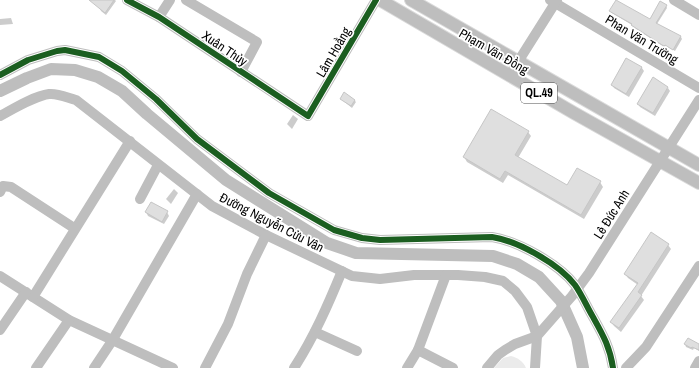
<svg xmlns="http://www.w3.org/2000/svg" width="699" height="368" font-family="'Archivo Narrow',sans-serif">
<rect width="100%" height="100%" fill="#fff"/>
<path fill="#ebebeb" d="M511,356C518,358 523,361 526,368H494L503,358Z"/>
<g fill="#0003">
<polygon points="92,0 115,0 116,1 106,15 101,11 100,9"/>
<polygon points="666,5 667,8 657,24 681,37 682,39 675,51 666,46 665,48 661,45 633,27 632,25 612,13 610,11 651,21"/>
<polygon points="11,18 13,24 0,25 0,19"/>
<polygon points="627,59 642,68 644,71 629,97 614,88 612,85"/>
<polygon points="668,88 670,91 655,116 640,107 638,104"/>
<polygon points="341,99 354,100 356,102 352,108"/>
<polygon points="293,115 298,119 292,129 287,124"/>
<polygon points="528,132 531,136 518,158 567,186 600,182 603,187 584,219 508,175 503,183 467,162 464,157"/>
<polygon points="174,189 178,193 171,204 166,199"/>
<polygon points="146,212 167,212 169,216 164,224 148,216"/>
<polygon points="668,245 671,249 641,296 644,300 621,332 614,326 611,322 638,285 628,278 625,274"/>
<polygon points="685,344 699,346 699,351 694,348 693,350 686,347"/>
</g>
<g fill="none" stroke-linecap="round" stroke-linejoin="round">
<polyline stroke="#bebebe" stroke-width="12" points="0,91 27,78 51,69 75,70 98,77 122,91 147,114 226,180 327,243 356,253 493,256 517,264 539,277 561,301 577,337 583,368"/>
</g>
<g fill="#dfdfdf" stroke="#c6c6c6">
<polygon points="89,0 114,0 105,13"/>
<polygon points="616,0 650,19 660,1 667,5 656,23 681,36 673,50 665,45 664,46 659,43 631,25 632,24 609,11"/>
<polygon points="626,58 642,67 626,94 611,85"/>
<polygon points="653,77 668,87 653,113 637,104"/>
<polygon points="344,92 355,100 351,106 340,99"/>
<polygon points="491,109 529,131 515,155 567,185 577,168 601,181 581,215 505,171 500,179 463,157"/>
<polygon points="151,202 168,211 162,222 145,212"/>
<polygon points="651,232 669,244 638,292 642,295 619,328 610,322 638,283 624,274"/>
<polygon points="688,338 699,344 699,350 692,347 691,348 684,344"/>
</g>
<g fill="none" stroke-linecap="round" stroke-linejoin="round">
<g stroke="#dbdbdb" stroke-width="14">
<g id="major">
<polyline points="380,0 574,113 699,183"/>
<polyline points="411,0 699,165"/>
</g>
</g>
<g stroke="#bebebe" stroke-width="10">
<polyline points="127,0 159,17 308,116 376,0"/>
<polyline points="186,0 257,42 241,72"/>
<polyline points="550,0 699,88"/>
<polyline points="674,0 699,15"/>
<polyline points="159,17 170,0"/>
<path d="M0,75L28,60L57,51L65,50L99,57L122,71L156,99L197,139L269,193L334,230L362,238L380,240L492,237C518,241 559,264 575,285C582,295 587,307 593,317C603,335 610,347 613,368"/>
<polyline points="509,76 557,0"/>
<path d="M0,116C13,109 34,96 49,94C58,93 68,98 76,100L212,206L266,235L352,276L380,279L414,275H458L485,277L503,281L515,291L527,307L537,336L535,368"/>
<polyline points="0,192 3,186 11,187 74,228"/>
<polyline points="140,199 158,165"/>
<polyline points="0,276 69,320 173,368"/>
<polyline points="33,297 130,141"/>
<polyline points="0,330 26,292"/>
<polyline points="315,332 357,351"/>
<polyline points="418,350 453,368"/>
<polyline points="36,368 69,320"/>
<polyline points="94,368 112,341 197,194"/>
<polyline points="205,368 228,324 247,274 266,235"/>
<path d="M294,368C314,337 328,305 342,271"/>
<polyline points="407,368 418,350 446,275"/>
<polyline points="487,368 498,355 505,350 515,344 537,336 572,296 589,273 699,100"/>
<polyline points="626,368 646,347 699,266"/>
<polyline points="695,368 699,361"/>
</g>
<use href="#major" stroke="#bebebe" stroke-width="12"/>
<g stroke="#fff" stroke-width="8">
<g id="cycleway">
<polyline points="127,0 159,17 308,116 376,0"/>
<path d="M0,75L28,60L57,51L65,50L99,57L122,71L156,99L197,139L269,193L334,230L362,238L380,240L492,237C518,241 559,264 575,285C582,295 587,307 593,317C603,335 610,347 613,368"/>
</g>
</g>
<use href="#cycleway" stroke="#1b5e20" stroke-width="6"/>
</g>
<g text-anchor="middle" stroke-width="3.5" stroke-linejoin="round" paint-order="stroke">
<rect fill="#fff" stroke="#4c4c4c" stroke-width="1" x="521" y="83" width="36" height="20" rx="3"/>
<g font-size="12" font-weight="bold" fill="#000">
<text x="539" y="97">QL.49</text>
</g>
<g font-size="13" fill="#000" stroke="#fff">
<text transform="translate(642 39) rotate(31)" y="5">Phan Văn Trường</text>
<text transform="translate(225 48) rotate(34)" y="5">Xuân Thủy</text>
<text transform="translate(494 51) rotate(30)" y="5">Phạm Văn Đồng</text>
<text transform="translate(333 52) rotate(-60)" y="5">Lâm Hoằng</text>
<text transform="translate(611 214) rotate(-58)" y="5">Lê Đức Anh</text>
<text transform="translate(272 222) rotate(27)" y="5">Đường Nguyễn Cửu Vân</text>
</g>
</g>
</svg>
